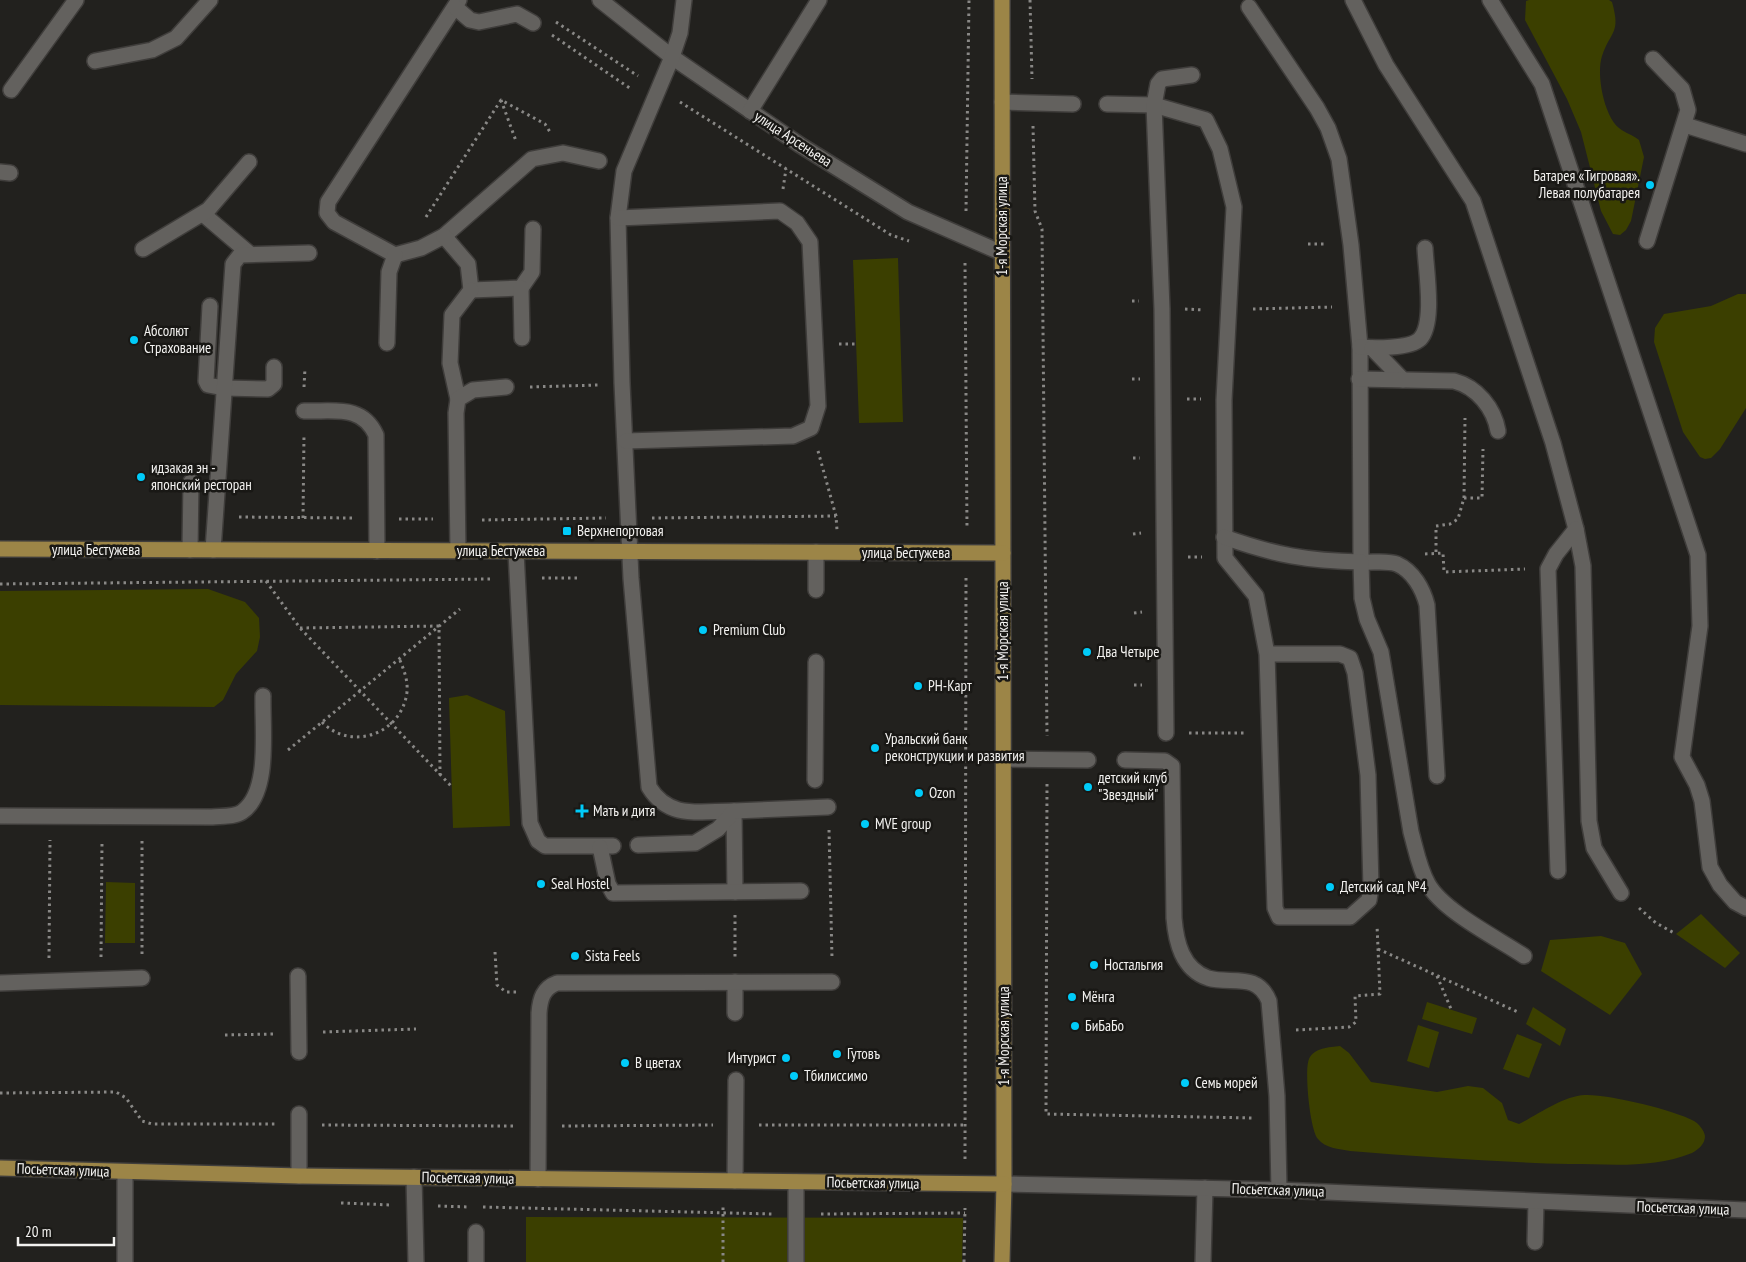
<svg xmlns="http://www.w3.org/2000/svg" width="1746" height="1262" font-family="'PT Sans Narrow',sans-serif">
<rect width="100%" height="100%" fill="#22211e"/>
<g fill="#3b3f00">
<path d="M1529,0H1609L1612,2C1621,34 1611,30 1602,56C1596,74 1604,116 1619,128C1625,133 1633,135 1639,140L1644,157L1631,221L1626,230L1620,235L1613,234L1601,211L1581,132L1567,99L1525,20L1526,1Z"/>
<polygon points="898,258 903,422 859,423 853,260"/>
<polygon points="1738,294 1746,294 1746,408 1720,449 1711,458 1705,459 1700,457 1683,432 1654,342 1655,328 1664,314 1711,306"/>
<polygon points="208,589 245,602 259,618 260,637 257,651 236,674 223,700 214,707 0,705 0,591"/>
<polygon points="467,695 505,711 510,826 453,828 449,698"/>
<polygon points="106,882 135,883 135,943 105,943"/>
<polygon points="1701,914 1740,953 1725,968 1676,934"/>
<polygon points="1601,936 1625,943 1642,974 1610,1015 1541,971 1550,940"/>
<polygon points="1427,1002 1477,1018 1472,1034 1422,1019"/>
<polygon points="1533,1007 1566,1029 1560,1046 1526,1024"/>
<polygon points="1418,1025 1439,1032 1429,1068 1407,1061"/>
<polygon points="1517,1034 1542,1044 1529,1078 1503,1069"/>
<path d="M1340,1046L1349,1053L1371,1082L1437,1092L1468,1086L1483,1088L1502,1103L1508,1120L1519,1124C1539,1114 1563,1096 1585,1095C1608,1094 1674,1110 1694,1121C1699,1124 1704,1130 1705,1136C1705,1144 1699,1149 1692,1153C1653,1169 1610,1164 1569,1164C1496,1162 1423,1157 1350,1151C1339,1149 1325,1148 1318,1139C1310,1131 1304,1070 1309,1059C1314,1048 1329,1047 1340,1046Z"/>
<polygon points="526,1217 963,1218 962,1262 526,1262"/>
</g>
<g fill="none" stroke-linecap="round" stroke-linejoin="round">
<g stroke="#3f3d3b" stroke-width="18">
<g id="service">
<polyline points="459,0 328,202 327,213 334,222 395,255 421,248 444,236 532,159 563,153 599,161"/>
<polyline points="600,0 672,57 800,145 908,212 1002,253"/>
<path d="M684,0L680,33L672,57L624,171L618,218L622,383L631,578L649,787C669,820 700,811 734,811L735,892"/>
<polyline points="1353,0 1386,65 1473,201 1553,443 1576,529 1583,566 1589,821 1594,848 1621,893"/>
<polyline points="1490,0 1542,84 1698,555 1700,626 1682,757 1697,785 1702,801 1710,867 1720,885 1735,902 1746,908"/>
<polyline points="455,7 470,20 479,22 517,14 533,23"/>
<path d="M1249,7L1317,108L1328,128L1339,159L1351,245L1360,347L1361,562C1371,563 1387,560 1397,564C1413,571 1423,589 1427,605L1437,776"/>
<polyline points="95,61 152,50 176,38 210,0"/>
<polyline points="11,90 76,0"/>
<polyline points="1002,102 1073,104"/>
<polyline points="1107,104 1154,105 1206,120 1220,149 1234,207 1224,400 1225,558 1256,596 1267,654 1275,908 1279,917 1350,917 1369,900 1371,887 1368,775 1355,673 1350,658 1340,654 1267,654"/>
<polyline points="750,111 819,0"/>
<polyline points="1685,125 1746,144"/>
<polyline points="0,172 10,173"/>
<polyline points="203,214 250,254"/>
<polyline points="618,218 780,211 797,223 810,242 818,406 811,428 793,436 626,441"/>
<polyline points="444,236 468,264 471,290 521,288 532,272 533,229"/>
<polyline points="1647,241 1688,110 1682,89 1653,59"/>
<polyline points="143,249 208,210 249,162"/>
<polyline points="521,288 522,338"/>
<polyline points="210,306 206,381 208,385 224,388 268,389 274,384 274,367"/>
<polyline points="387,343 389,272 395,255"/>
<path d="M1360,347C1373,348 1410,349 1420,339C1435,323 1426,271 1425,248"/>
<polyline points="1372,348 1403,380"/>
<path d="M1359,379L1454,381C1477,387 1494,408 1498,431"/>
<polyline points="458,399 450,363 452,315 471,290"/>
<path d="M304,411C334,412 362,404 376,435L377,551"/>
<path d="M1224,537C1275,555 1307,561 1361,562L1362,598L1367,619L1381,652L1411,832C1416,850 1419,868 1428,884C1443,911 1497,938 1524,956"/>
<polyline points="190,550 191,482"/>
<polyline points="213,550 233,264 240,255 309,253"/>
<polyline points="458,551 456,413 458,399 473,390 506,387"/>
<polyline points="516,552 530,823 538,841 545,846 613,846"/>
<polyline points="816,590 816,552"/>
<polyline points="1166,733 1162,309 1154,105 1158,84 1162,79 1192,75"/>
<polyline points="1003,759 1088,760"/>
<path d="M1125,760L1165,761L1172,766L1174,918C1176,942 1182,969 1208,978C1230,985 1257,971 1269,1001L1277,1096L1279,1190"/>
<polyline points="815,780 816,662"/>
<path d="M0,816L212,817C220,816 235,817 242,812C271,792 262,727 263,696"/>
<polyline points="638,845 695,843 718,829 734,811 828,807"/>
<polyline points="600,847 608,884 613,893 801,891"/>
<polyline points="1558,871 1548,569 1556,554 1576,529"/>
<polyline points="298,976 299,1052"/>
<polyline points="735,982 735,1013"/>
<polyline points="0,983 142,978"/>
<polyline points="299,1114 299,1176"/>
<polyline points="414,1177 416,1262"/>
<path d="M538,1179L539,1013C540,999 543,988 557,983L832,982"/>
<polyline points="735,1181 736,1080"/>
<polyline points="796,1182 796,1262"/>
<polyline points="1535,1242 1536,1202"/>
<polyline points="125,1262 125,1172"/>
<polyline points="476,1262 476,1232"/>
<polyline points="1203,1262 1205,1188"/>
</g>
</g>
<g stroke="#3f3d3b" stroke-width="18">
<polyline id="minor" points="1004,1184 1279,1190 1746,1210"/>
</g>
<g stroke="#3f3d3b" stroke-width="18">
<g id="primary">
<polyline points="1002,0 1004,1184 1002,1262"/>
<polyline points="0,549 1003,553"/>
<polyline points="0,1168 299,1176 1004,1184"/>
</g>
</g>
<g stroke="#898886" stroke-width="3" stroke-dasharray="2.5 4" stroke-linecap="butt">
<polyline points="1030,0 1032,79"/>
<polyline points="556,22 638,76"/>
<polyline points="552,35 631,89"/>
<polyline points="501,100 516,141"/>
<polyline points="680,102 891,235 909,241"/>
<polyline points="1033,126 1035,211 1042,229 1047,736"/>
<polyline points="783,189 786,169"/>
<polyline points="966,211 969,0"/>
<polyline points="426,217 501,100 545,124 550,132"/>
<polyline points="1308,244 1327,244"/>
<polyline points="965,263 967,529"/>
<polyline points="1132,301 1139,301"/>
<polyline points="1185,309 1204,310"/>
<polyline points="1253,309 1332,307"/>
<polyline points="839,344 856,344"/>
<polyline points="1132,379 1140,379"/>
<polyline points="304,387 305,368"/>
<polyline points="530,387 599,385"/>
<polyline points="1187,399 1201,399"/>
<polyline points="818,451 836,516 837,530"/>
<polyline points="1133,458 1140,458"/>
<polyline points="1464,498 1482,498 1483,449"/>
<polyline points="239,517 353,518"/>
<polyline points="303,518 304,434"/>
<polyline points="652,518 836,516"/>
<polyline points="399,519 433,519"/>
<polyline points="482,520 606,518"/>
<polyline points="1133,534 1141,533"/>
<polyline points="1436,552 1436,526 1450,524 1458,519 1464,498 1465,418"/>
<polyline points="1425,554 1443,553 1444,572 1525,569"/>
<polyline points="1188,557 1202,557"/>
<polyline points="542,578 578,578"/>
<polyline points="266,581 300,628 453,788"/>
<polyline points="0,584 493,579"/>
<polyline points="1134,613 1142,612"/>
<polyline points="300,628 439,626 440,775"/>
<polyline points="1134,685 1142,685"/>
<path d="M322,722C351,752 402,734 407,692C408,680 404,670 399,658"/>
<polyline points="1189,733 1245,733"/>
<polyline points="288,750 460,609"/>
<polyline points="1047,784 1046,1114 1255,1118"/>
<polyline points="829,830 832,958"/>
<polyline points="142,841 142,955"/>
<polyline points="1639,908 1656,923 1676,934"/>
<polyline points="735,915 735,959"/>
<polyline points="1378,949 1520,1013"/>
<polyline points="495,952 497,985 506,992 518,992"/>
<polyline points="101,957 102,841"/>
<polyline points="49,958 50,840"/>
<polyline points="1437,976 1451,1009"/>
<polyline points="1296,1030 1349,1027 1356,1022 1355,996 1380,994 1377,925"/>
<polyline points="323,1032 416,1029"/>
<polyline points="225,1035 275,1034"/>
<polyline points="0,1093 116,1092 126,1098 142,1121 152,1124 275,1124"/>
<polyline points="322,1125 515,1126"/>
<polyline points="759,1125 966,1125"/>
<polyline points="562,1126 713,1125"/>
<polyline points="965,1159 966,578"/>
<polyline points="341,1203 392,1205"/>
<polyline points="438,1206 470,1207"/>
<polyline points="483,1207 772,1214"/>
<polyline points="821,1214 965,1213"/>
<polyline points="723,1262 723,1204"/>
<polyline points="964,1262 965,1208"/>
</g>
<use href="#service" stroke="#63615e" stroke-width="15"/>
<use href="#minor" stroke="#63615e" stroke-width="15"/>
<use href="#primary" stroke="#9c8547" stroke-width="15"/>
</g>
<g fill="#00cbf9" stroke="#191815" stroke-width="2">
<circle cx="1650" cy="185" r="5"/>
<circle cx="134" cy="340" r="5"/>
<circle cx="141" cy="477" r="5"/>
<rect x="562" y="526" width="10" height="10" rx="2.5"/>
<circle cx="703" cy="630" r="5"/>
<circle cx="1087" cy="652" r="5"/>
<circle cx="918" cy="686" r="5"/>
<circle cx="875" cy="748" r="5"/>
<circle cx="1088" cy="787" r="5"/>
<circle cx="919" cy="793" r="5"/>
<path d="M579.5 803.5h5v5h5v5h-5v5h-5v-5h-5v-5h5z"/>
<circle cx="865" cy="824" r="5"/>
<circle cx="541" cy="884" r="5"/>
<circle cx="1330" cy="887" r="5"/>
<circle cx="575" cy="956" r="5"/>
<circle cx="1094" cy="965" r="5"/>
<circle cx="1072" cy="997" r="5"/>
<circle cx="1075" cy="1026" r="5"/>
<circle cx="837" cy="1054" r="5"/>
<circle cx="786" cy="1058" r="5"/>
<circle cx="625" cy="1063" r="5"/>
<circle cx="794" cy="1076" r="5"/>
<circle cx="1185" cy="1083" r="5"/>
</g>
<g text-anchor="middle" stroke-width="5" stroke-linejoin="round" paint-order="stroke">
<g font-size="15" fill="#f3f2f0" stroke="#191815">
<text transform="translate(793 139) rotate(33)" y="5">улица Арсеньева</text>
<text transform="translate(1002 226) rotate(-90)" y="5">1-я Морская улица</text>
<text x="96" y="555">улица Бестужева</text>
<text x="501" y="556">улица Бестужева</text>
<text x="906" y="558">улица Бестужева</text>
<text transform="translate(1003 631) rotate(-90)" y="5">1-я Морская улица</text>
<text transform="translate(1004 1036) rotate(-90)" y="5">1-я Морская улица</text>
<text transform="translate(63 1170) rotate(2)" y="5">Посьетская улица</text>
<text transform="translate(468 1178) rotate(1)" y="5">Посьетская улица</text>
<text transform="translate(873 1183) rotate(1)" y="5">Посьетская улица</text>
<text transform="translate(1278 1190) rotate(2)" y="5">Посьетская улица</text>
<text transform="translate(1683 1208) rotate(2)" y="5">Посьетская улица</text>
</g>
<g font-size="15" fill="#f3f2f0" stroke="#191815" text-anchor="start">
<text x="1640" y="181" text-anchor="end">Батарея «Тигровая».<tspan x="1640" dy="17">Левая полубатарея</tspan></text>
<text x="144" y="336">Абсолют<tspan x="144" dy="17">Страхование</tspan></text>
<text x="151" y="473">идзакая эн -<tspan x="151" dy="17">японский ресторан</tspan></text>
<text x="577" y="536">Верхнепортовая</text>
<text x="713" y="635">Premium Club</text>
<text x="1097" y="657">Два Четыре</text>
<text x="928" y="691">РН-Карт</text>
<text x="885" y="744">Уральский банк<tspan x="885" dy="17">реконструкции и развития</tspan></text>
<text x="1098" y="783">детский клуб<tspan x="1098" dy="17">"Звездный"</tspan></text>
<text x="929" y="798">Ozon</text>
<text x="593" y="816">Мать и дитя</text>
<text x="875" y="829">MVE group</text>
<text x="551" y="889">Seal Hostel</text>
<text x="1340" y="892">Детский сад №4</text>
<text x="585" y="961">Sista Feels</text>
<text x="1104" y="970">Ностальгия</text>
<text x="1082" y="1002">Мёнга</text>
<text x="1085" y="1031">БиБаБо</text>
<text x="847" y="1059">Гутовъ</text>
<text x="776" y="1063" text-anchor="end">Интурист</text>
<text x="635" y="1068">В цветах</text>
<text x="804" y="1081">Тбилиссимо</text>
<text x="1195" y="1088">Семь морей</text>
</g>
</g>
<path d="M18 1237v8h96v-8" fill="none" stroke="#f3f2f0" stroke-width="2.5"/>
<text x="25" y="1237" font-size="15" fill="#f3f2f0" stroke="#191815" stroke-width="4" paint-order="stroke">20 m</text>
</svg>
